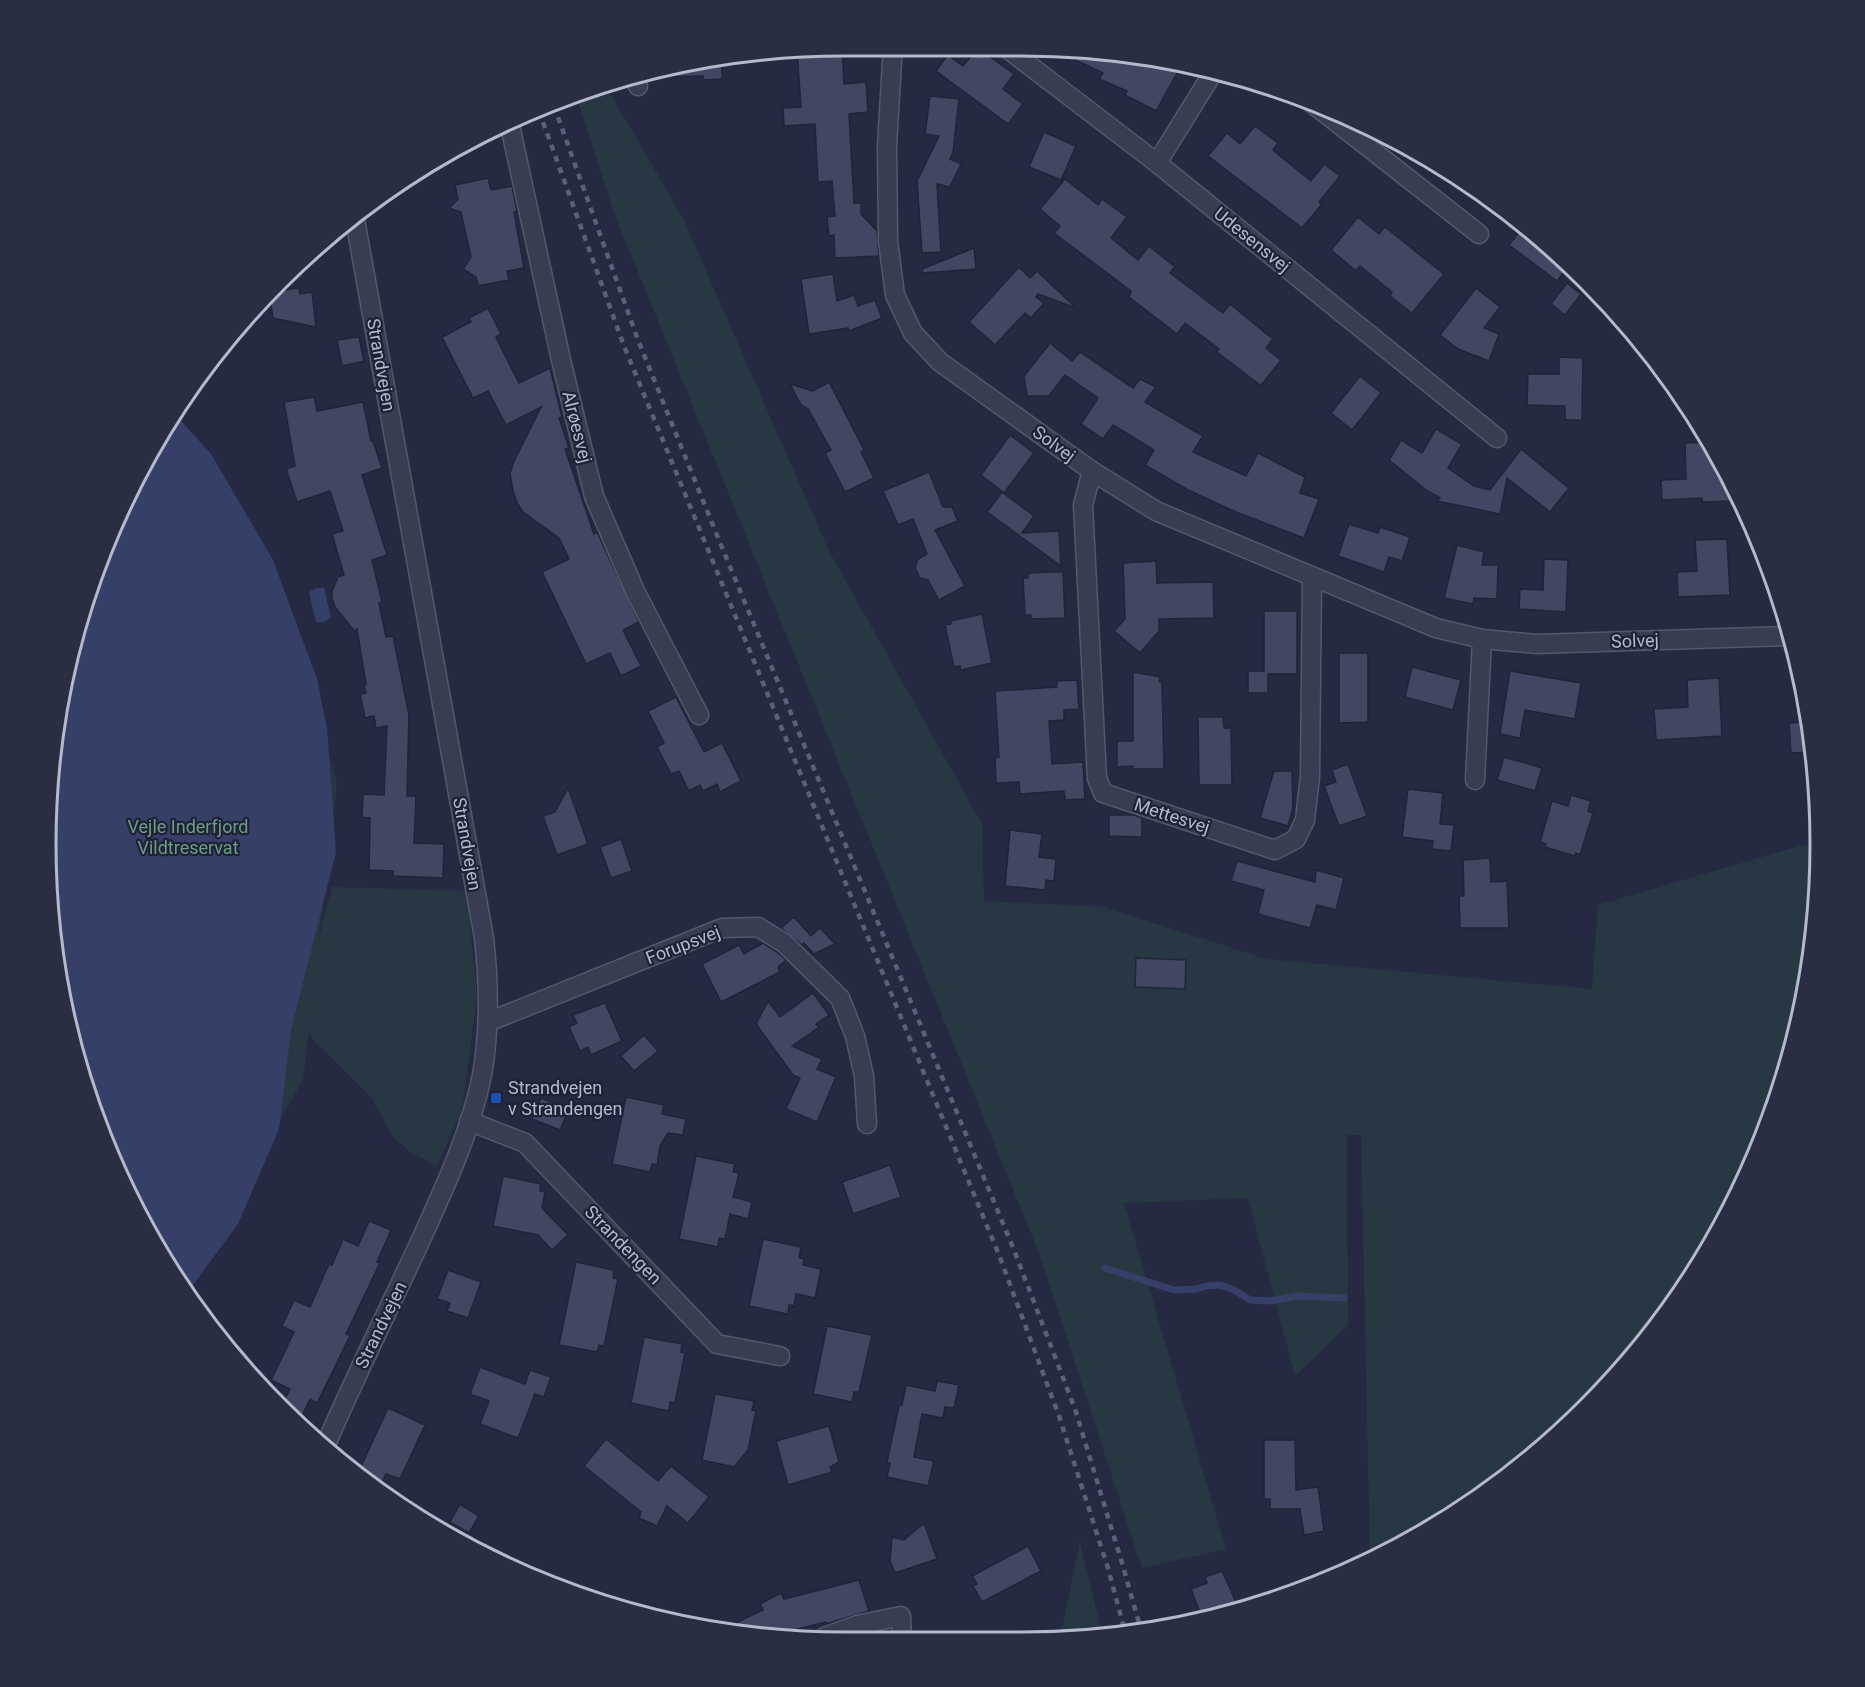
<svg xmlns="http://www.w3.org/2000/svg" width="1865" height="1687" font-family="Roboto,sans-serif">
<rect width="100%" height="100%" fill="#252a42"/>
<g fill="#273843">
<polygon points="607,88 683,218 829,551 982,824 984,901 1103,907 1267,959 1592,989 1598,905 1820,840 1805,999 1759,1149 1686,1287 1586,1408 1465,1507 1370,1558 1361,1135 1347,1135 1348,1325 1295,1376 1248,1198 1124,1203 1226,1549 1142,1568 1039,1253 614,213 577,98"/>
<polygon points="270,557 337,783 319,937 332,887 467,891 477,997 462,1110 437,1166 410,1152 393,1137 372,1098 315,1042 309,1032 303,1080 183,1286 127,1196 60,1000 45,843"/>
<polygon points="1080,1542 1102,1634 1060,1638"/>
</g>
<g fill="#363f68">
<polygon points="175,414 211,454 273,560 317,679 327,728 336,852 291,1030 279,1129 238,1224 187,1293 127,1196 60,1000 45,843 72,637 128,490"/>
<polygon points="316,588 324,588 331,618 324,622 316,622 309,592"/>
</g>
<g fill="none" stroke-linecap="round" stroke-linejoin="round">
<polyline stroke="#363f68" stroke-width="7" points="1105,1268 1174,1290 1197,1289 1206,1286 1220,1285 1234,1290 1250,1300 1271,1301 1297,1296 1344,1298"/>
</g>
<g fill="#414762" stroke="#202439" stroke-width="1.5">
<polygon points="842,45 844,84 866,82 868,112 849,114 854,203 861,203 861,214 877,231 879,256 835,258 834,235 829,236 827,217 835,216 832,181 818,182 815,124 784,126 783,108 801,107 797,50"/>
<polygon points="1048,47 1073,47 1183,62 1156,111 1125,95 1127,91 1099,79 1103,73"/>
<polygon points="978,48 1014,74 1003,89 1023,104 1008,124 936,71 948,55 963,66"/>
<polygon points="722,57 722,79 704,80 703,76 667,77 666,68 687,60"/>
<polygon points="930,96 959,99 953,152 950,159 961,164 950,187 937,184 941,252 922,253 917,181 939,136 925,134"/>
<polygon points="1255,126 1278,143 1273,150 1311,181 1324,164 1340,176 1319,202 1322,204 1302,228 1208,156 1227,133 1240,144"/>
<polygon points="1044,132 1076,146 1061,180 1029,167"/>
<polygon points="488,178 491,190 512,186 517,211 514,212 524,268 507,271 509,280 478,286 476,277 463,269 471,257 461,212 449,208 458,199 455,185"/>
<polygon points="1065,179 1098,205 1102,199 1127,217 1111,238 1138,260 1149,246 1175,267 1170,273 1223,313 1230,304 1273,339 1266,348 1281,360 1263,383 1260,385 1217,352 1219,349 1185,323 1177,334 1129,297 1131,291 1054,233 1060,226 1040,209"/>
<polygon points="1358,217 1379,234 1385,227 1444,274 1412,313 1390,296 1392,292 1360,266 1356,271 1331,250"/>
<polygon points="1523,227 1569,265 1557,281 1509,245"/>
<polygon points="974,248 976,269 923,273 922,269"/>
<polygon points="1019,267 1030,278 1037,271 1076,308 1038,294 1036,297 1044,303 1031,318 1025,313 995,345 969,322"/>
<polygon points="833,274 837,301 854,295 858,306 875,300 882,318 849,331 848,328 809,334 801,279"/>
<polygon points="1567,283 1581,294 1565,315 1551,304"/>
<polygon points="299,288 300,294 312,292 316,327 273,318 270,298 276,291"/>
<polygon points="1476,288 1500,307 1484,328 1499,334 1489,361 1458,349 1440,335"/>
<polygon points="488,308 501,334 496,337 519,383 550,368 562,417 559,418 569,448 565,449 594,534 597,532 639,622 623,630 641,666 621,676 610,653 586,664 542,572 569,559 559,538 523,512 517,503 513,491 510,473 514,461 541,407 506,425 488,391 473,398 442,337 471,322 469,318"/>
<polygon points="359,337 364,361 342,366 337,340"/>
<polygon points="1050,343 1072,361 1080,352 1133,388 1140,379 1156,387 1145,402 1203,436 1193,452 1246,476 1258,453 1305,477 1300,493 1319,499 1304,538 1236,512 1188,490 1145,465 1154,450 1113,425 1103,439 1081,424 1098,398 1065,375 1049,396 1027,396 1024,376"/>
<polygon points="1559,357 1583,358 1582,420 1565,420 1565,406 1527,405 1528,374 1559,374"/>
<polygon points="1360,376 1381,393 1352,430 1331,413"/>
<polygon points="829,382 864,450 861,452 874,478 845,492 825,453 831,450 808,409 801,405 790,384 813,391"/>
<polygon points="314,397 317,411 363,402 371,441 373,441 382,468 362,475 387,555 372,560 382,602 379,603 386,637 393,636 409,715 407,796 416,796 414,843 444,844 443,878 393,876 393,871 369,870 370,818 362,817 363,794 384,795 387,726 376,728 374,716 365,718 360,694 366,693 364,684 366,684 357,629 355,632 335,607 332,598 332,591 338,577 344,575 332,534 343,531 330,491 297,502 286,469 295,466 284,402"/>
<polygon points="1436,429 1462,444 1448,468 1474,486 1490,490 1521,449 1569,488 1550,512 1507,478 1500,514 1437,501 1440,498 1426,490 1389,460 1401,440 1422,453"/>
<polygon points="1010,435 1034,453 1004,493 981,475"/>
<polygon points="1708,442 1715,455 1716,472 1724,472 1732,487 1733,501 1702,502 1702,498 1662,500 1661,480 1686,479 1685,443"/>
<polygon points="929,472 943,507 952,507 958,521 935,530 965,586 939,600 928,580 920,578 915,568 918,559 927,554 913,519 898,525 883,491"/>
<polygon points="1002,492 1034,516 1022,533 1059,531 1061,566 987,512"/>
<polygon points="1349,524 1378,533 1380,527 1410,537 1402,561 1389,557 1384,572 1338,556"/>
<polygon points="1727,539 1730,595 1678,597 1677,572 1697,571 1695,540"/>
<polygon points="1457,545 1484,552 1482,565 1498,565 1497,599 1474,598 1473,604 1444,598"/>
<polygon points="1544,559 1568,560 1566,612 1519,609 1520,589 1543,590"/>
<polygon points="1156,561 1157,583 1213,582 1214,618 1159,619 1159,631 1140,653 1114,631 1125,619 1123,563"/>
<polygon points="1052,572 1063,572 1065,618 1031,619 1031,615 1025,615 1023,578 1028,578 1028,573"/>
<polygon points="1264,611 1297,611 1297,674 1268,674 1268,693 1248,693 1248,671 1264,671"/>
<polygon points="982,614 992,663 961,670 960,666 954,667 945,625 951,624 950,621"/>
<polygon points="1339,653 1368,653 1368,722 1339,723"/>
<polygon points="1412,667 1461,680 1453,710 1405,697"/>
<polygon points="1510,671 1581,683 1575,719 1525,710 1520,738 1500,734"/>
<polygon points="1133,672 1160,677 1159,682 1162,682 1164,769 1133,769 1133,766 1117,767 1117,741 1133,741"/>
<polygon points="1719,678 1722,736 1656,740 1654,709 1688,707 1687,680"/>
<polygon points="1077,680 1079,709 1064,710 1064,720 1049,721 1052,764 1083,762 1085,799 1065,800 1064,791 1020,794 1019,782 996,783 995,758 999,757 995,691 1057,687 1057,681"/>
<polygon points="676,697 704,752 722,743 741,781 720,792 717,784 703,791 700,785 689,791 679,771 671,774 657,747 664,743 648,711"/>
<polygon points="1198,717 1223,717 1224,728 1231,728 1232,785 1199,785"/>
<polygon points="1808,722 1811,752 1791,753 1789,723"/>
<polygon points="1504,757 1542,768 1535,791 1497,780"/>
<polygon points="1348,764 1367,816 1339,826 1324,786 1336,782 1332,770"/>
<polygon points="1274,771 1292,771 1293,808 1288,826 1260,818"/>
<polygon points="568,788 588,844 557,855 543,816 555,812"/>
<polygon points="1408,789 1443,793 1440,824 1454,825 1451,851 1432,849 1433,841 1402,837"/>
<polygon points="1571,795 1591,801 1588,811 1593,813 1580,855 1576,853 1575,856 1545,847 1546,844 1540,842 1552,801 1568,806"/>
<polygon points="1109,815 1134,815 1142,818 1142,837 1109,836"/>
<polygon points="1010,830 1042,834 1039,857 1056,859 1054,881 1046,880 1045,890 1005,886"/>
<polygon points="621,839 632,871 611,878 600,847"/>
<polygon points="1490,858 1491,882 1507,881 1509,928 1460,928 1459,896 1464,896 1463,860"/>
<polygon points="1237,861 1315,882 1316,870 1344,878 1336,910 1317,905 1310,928 1258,914 1264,890 1231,881"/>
<polygon points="794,917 811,936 820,928 835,944 814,954 804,943 802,945 781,928"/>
<polygon points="763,943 777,952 786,960 778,967 780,972 721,1002 702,964 739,945 744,954"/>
<polygon points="1136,958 1186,960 1185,989 1135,987"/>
<polygon points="813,993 829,1015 816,1024 819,1027 792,1046 822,1059 817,1069 836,1077 817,1122 786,1109 800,1078 793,1075 756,1024 768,1001 780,1017"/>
<polygon points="605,1003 622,1041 591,1055 588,1047 580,1051 569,1027 577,1023 573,1015"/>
<polygon points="644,1035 658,1051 634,1071 621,1056"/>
<polygon points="626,1097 664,1105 662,1114 686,1119 683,1135 668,1133 660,1146 657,1165 652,1164 650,1172 612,1164"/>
<polygon points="541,1098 569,1109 560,1130 532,1119"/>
<polygon points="696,1156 735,1164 733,1172 739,1173 733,1197 752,1202 748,1219 730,1214 725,1239 719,1238 718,1247 679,1239"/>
<polygon points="890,1165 901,1197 853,1214 842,1182"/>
<polygon points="503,1176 541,1184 540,1191 545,1192 542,1208 568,1235 552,1250 538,1235 493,1226"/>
<polygon points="369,1221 391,1230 377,1262 380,1263 346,1334 350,1336 317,1403 310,1399 300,1420 290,1415 281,1406 290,1389 271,1380 294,1332 282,1326 294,1300 310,1307 329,1264 332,1265 343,1239 358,1246"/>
<polygon points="763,1239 801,1247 799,1258 804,1259 803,1265 821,1269 815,1298 796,1294 794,1306 789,1305 788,1314 749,1306"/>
<polygon points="576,1262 614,1270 613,1278 618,1279 604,1346 599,1345 597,1352 559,1345"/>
<polygon points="448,1270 481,1282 468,1318 447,1311 450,1303 437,1299"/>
<polygon points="827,1326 872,1335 859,1392 854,1392 852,1402 813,1394"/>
<polygon points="644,1337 682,1344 681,1352 685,1353 675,1403 670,1402 669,1411 631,1403"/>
<polygon points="480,1367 525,1384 530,1370 551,1377 544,1397 535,1394 518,1438 480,1424 489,1401 470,1394"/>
<polygon points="937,1381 959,1385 954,1408 945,1407 943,1418 922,1414 914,1457 934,1461 928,1486 887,1477 890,1463 887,1462 899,1406 902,1405 906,1385 935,1391"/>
<polygon points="715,1394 754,1401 752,1410 756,1411 748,1450 734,1467 702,1460"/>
<polygon points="388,1408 425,1425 400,1479 386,1474 379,1489 358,1473"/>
<polygon points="829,1426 839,1462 830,1467 832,1472 788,1485 776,1441"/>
<polygon points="606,1439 658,1481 671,1466 709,1497 688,1523 667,1506 657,1526 639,1518 641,1512 584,1466"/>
<polygon points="1264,1440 1295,1440 1296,1490 1318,1487 1324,1531 1304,1535 1300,1509 1270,1509 1270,1499 1264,1499"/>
<polygon points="460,1504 479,1516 469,1533 450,1522"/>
<polygon points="924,1523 937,1559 895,1573 890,1561 892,1537 904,1540"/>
<polygon points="1028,1546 1041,1571 982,1602 973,1586 977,1584 972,1576"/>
<polygon points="1222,1571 1237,1604 1202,1618 1191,1589 1207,1583 1205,1577"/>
<polygon points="859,1580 869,1611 826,1624 826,1622 786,1632 788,1636 740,1635 719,1631 763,1610 760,1604 781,1593 784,1599"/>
</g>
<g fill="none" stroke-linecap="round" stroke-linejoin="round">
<g stroke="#54586c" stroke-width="21">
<g id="minor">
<polyline points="893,45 887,146 888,241 895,295 913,333 940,362 1092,471 1156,511 1436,628 1482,639 1537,644 1789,636"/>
<polyline points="1004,46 1157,163 1497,438"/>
<polyline points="634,78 638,86"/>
<polyline points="1308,100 1479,234"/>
<polyline points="509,121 561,360 594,496 635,591 699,715"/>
<polyline points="1157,163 1214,71"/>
<polyline points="1092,471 1083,505 1097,778 1103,793 1275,850 1296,839 1305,820 1310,776 1312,576"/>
<polyline points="1475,780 1482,639"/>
<polyline points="488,1022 722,928 758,927 784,943 840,998 855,1036 864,1076 867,1124"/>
<polyline points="469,1121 525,1143 717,1344 780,1356"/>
<path d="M324,1449C355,1376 391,1305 424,1233C447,1182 471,1130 482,1075C490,1029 489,983 484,938L354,214"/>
<polyline points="824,1637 857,1625 901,1616 902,1639"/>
</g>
</g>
<use href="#minor" stroke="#393d52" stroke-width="18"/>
<g stroke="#5b6079" stroke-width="4.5" stroke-dasharray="6 6" stroke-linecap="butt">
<polyline points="554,106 638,340 721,545 1014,1250 1075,1409 1122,1563 1141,1630"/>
<polyline points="539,111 624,346 999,1255 1059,1416 1108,1568 1125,1632"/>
</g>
</g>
<rect fill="#1a4fb4" stroke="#1e2237" stroke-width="2" x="490" y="1092" width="12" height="12" rx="3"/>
<g text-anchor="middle" stroke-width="4.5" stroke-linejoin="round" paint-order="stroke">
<g font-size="18" fill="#b6b9cc" stroke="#1e2237">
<text transform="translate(1252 240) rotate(39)" y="6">Udesensvej</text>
<text transform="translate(381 365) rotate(80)" y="6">Strandvejen</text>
<text transform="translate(577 427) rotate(76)" y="6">Alrøesvej</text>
<text transform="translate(1054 444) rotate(36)" y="6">Solvej</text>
<text transform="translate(1635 641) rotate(-2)" y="6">Solvej</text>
<text transform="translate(1172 816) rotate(18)" y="6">Mettesvej</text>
<text transform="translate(467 844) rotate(80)" y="6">Strandvejen</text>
<text transform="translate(683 945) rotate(-21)" y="6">Forupsvej</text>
<text transform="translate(623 1245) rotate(46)" y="6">Strandengen</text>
<text transform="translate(381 1325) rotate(-64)" y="6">Strandvejen</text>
</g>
<g font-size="18" fill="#6d9d84" stroke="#1e2237">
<text x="188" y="833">Vejle Inderfjord<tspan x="188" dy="21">Vildtreservat</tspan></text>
</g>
<g font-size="18" fill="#b6b9cc" stroke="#1e2237" text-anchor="start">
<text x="508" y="1094">Strandvejen<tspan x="508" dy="21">v Strandengen</tspan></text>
</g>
</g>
<path d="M0 0H1865V1687H0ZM844 56H1022A788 788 0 0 1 1810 844V844A788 788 0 0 1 1022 1632H844A788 788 0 0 1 56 844V844A788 788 0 0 1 844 56Z" fill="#2a2e43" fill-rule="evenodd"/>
<path fill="none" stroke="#b6b9cc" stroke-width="3" d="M844 56H1022A788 788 0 0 1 1810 844V844A788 788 0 0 1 1022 1632H844A788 788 0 0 1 56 844V844A788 788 0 0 1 844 56Z"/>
</svg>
